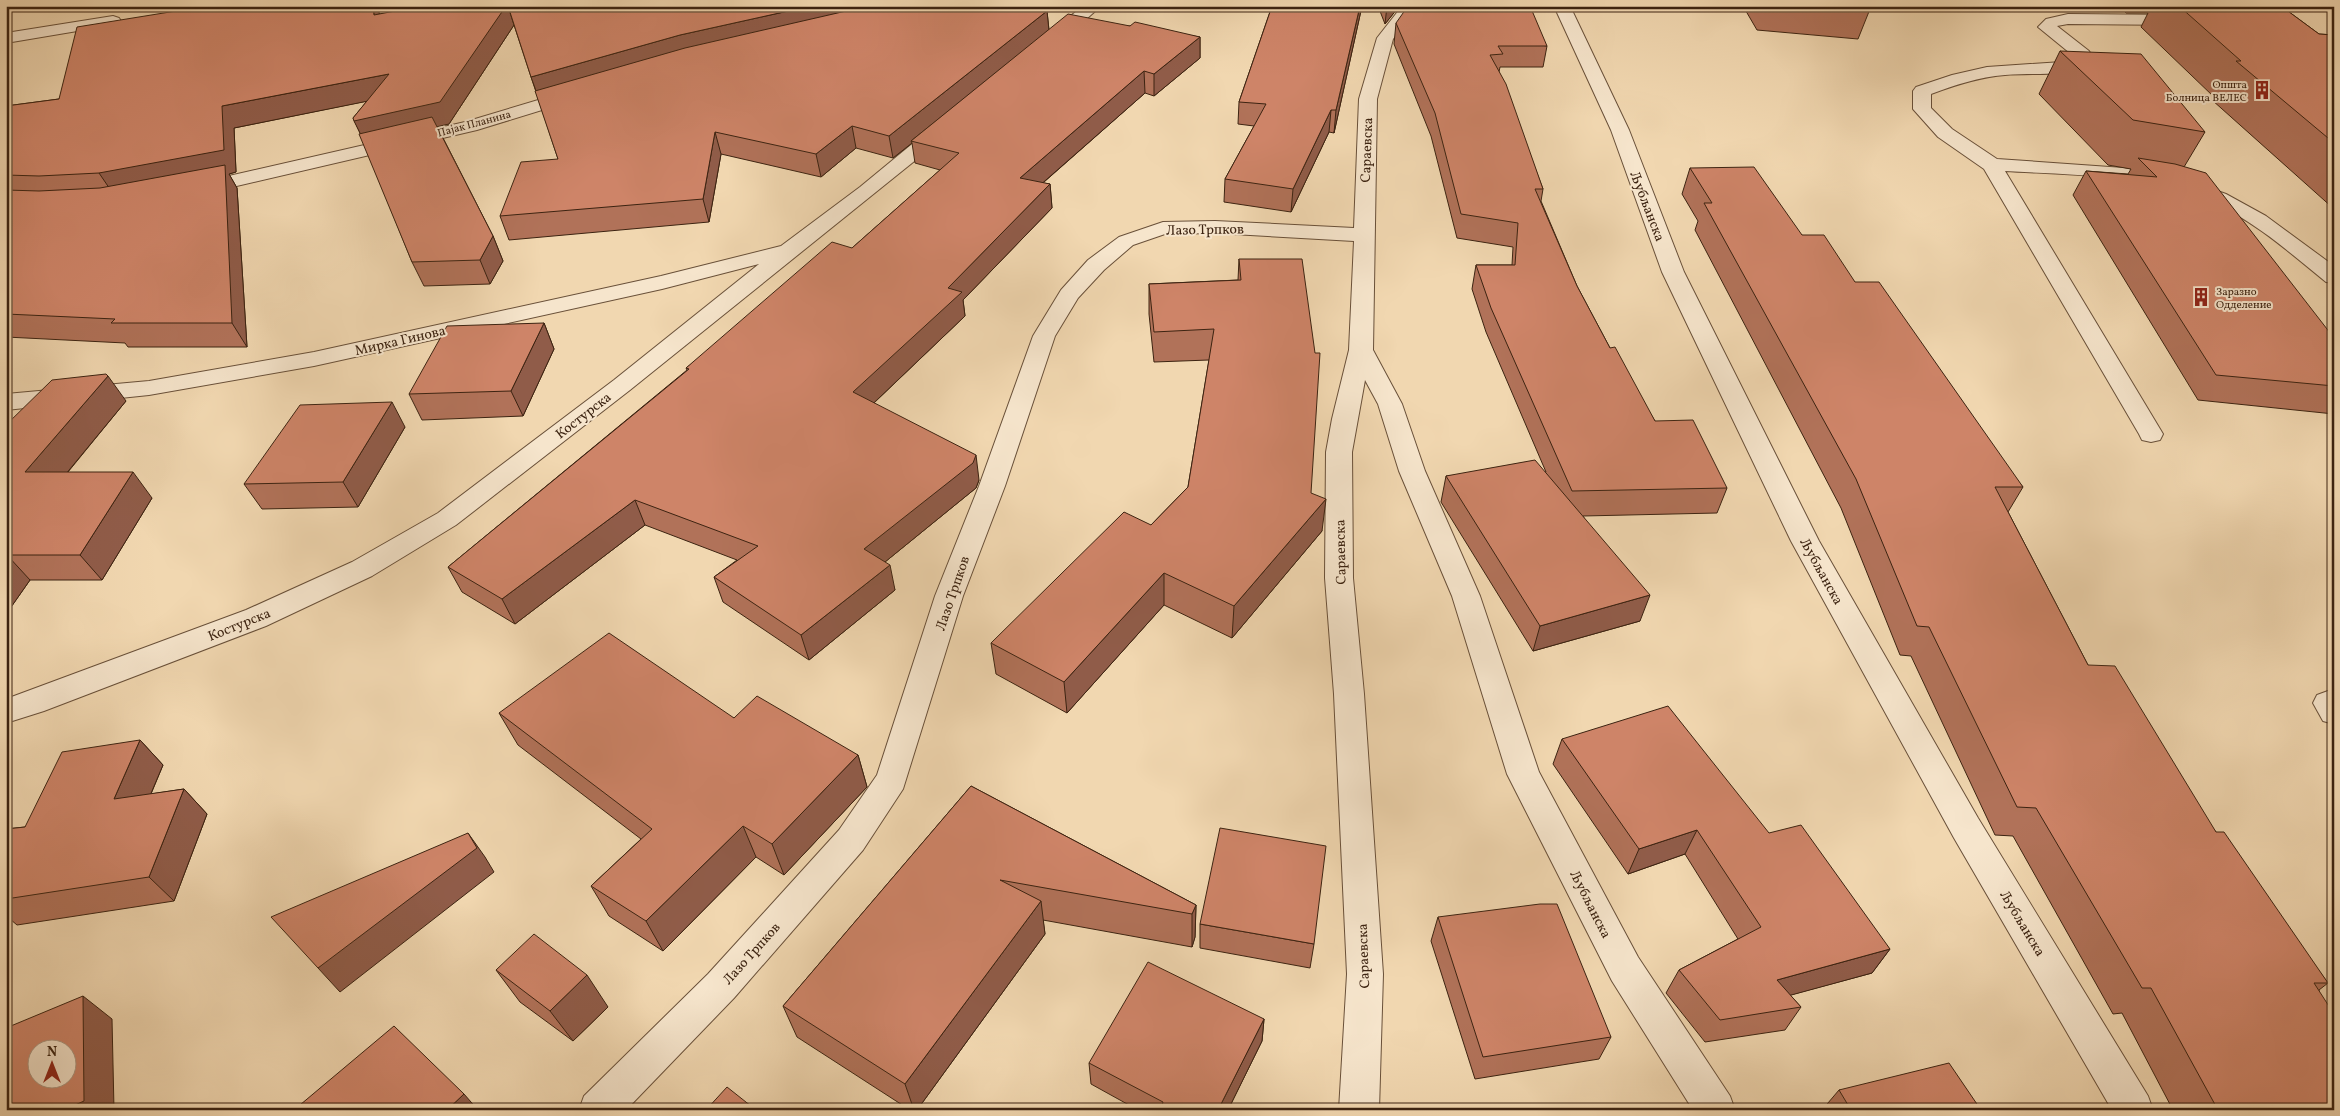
<svg xmlns="http://www.w3.org/2000/svg" width="2340" height="1116" font-family="Vollkorn,serif">
<rect width="100%" height="100%" fill="#f1d7b0"/>
<filter id="stains"><feTurbulence type="fractalNoise" baseFrequency=".004" numOctaves="4"/><feColorMatrix values="0 0 0 0 .2 0 0 0 0 .09 0 0 0 0 .02 0 0 0 .5 -.17"/></filter>
<radialGradient id="worn" r=".72"><stop offset=".6" stop-color="#630" stop-opacity="0"/><stop offset="1" stop-color="#630" stop-opacity=".3"/></radialGradient>
<g fill="none" stroke-linecap="round" stroke-linejoin="round">
<g stroke="#695039" stroke-width="2">
<g id="minor">
<polygon points="1083,6 1101,6 1058,44 1046,44 1044,40 1046,36"/>
<polygon points="1399,6 1415,6 1415,10 1393,39 1377,99 1373,350 1402,404 1425,471 1480,596 1539,772 1638,957 1730,1096 1735,1110 1693,1110 1612,981 1507,774 1452,596 1399,471 1378,404 1365,380 1352,452 1353,578 1364,694 1383,974 1379,1110 1339,1110 1347,974 1334,694 1325,578 1326,452 1332,419 1349,350 1354,241 1215,233 1165,234 1133,245 1104,270 1078,298 1055,336 1005,486 963,596 903,789 863,850 734,998 626,1110 579,1110 584,1096 708,974 839,830 877,775 935,596 979,486 1033,336 1061,290 1088,260 1119,237 1163,222 1215,221 1354,228 1359,99 1377,38 1399,10"/>
<polygon points="1554,6 1570,6 1629,130 1684,272 1819,541 1978,818 2148,1096 2153,1110 2112,1110 1954,838 1791,541 1662,272 1611,130"/>
<path d="M2068,14L2181,15L2189,20L2181,25L2068,24L2057,26L2089,51L2096,64L2093,68C2063,76 2035,73 2005,75C1979,77 1955,85 1931,94V108L1952,129L1997,159L2124,168L2195,183L2226,194L2266,216L2334,266V283L2326,282C2290,253 2254,220 2211,202C2147,174 2074,175 2005,171L2163,434L2160,440L2151,442L2142,440L2139,434L1984,169L1938,137L1913,109V91L1916,87L1952,75L1987,67L2077,61L2076,58L2038,27L2046,19Z"/>
<polygon points="113,16 119,18 121,21 119,24 6,43 6,33"/>
<polygon points="575,89 581,90 584,94 581,98 477,130 198,195 191,193 188,189 191,185 198,183 465,122"/>
<polygon points="941,124 948,126 950,130 948,134 630,390 456,525 372,576 266,626 44,711 6,723 6,699 246,610 352,562 438,513 614,380 759,264 662,289 314,366 149,395 6,410 6,394 149,381 314,352 661,276 781,246 860,187 934,126"/>
<polygon points="2328,691 2334,693 2334,724 2323,721 2313,703 2317,695"/>
</g>
</g>
<use href="#minor" fill="#f6e5cc" fill-rule="evenodd"/>
</g>
<g fill="#b17259" stroke="#3c2311">
<polygon points="1272,6 1362,6 1334,133 1329,132 1291,212 1224,202 1225,179 1254,126 1238,124 1239,102"/>
<polygon points="1378,6 1398,6 1397,9 1385,24"/>
<polygon points="1743,6 1869,6 1870,9 1858,39 1757,30"/>
<polygon points="2119,6 2281,6 2319,34 2334,35 2334,209 2212,100 2214,97 2141,27 2148,13 2126,13"/>
<polygon points="1047,11 1049,30 1130,26 1200,37 1200,58 1154,96 1145,93 1043,183 1050,184 1052,208 963,300 965,316 874,403 979,480 976,488 885,562 895,590 809,660 723,602 714,577 737,560 645,525 515,624 462,592 448,567 687,370 686,368 852,248 940,170 915,163 912,143 893,158 856,148 821,177 721,154 709,222 509,240 500,216 558,159 514,25 449,124 437,126 493,236 503,261 490,284 424,286 412,262 360,133 353,118 367,101 234,128 236,172 229,174 237,188 247,347 128,347 125,343 6,337 6,106 59,99 380,14"/>
<polygon points="1396,23 1547,46 1543,67 1500,67 1499,72 1543,189 1541,201 1577,286 1610,348 1655,421 1727,488 1717,513 1583,516 1640,621 1533,651 1441,502 1446,476 1546,472 1486,332 1472,289 1476,265 1512,265 1513,247 1457,238 1431,136 1394,44"/>
<polygon points="2060,51 2205,132 2184,167 2334,338 2334,414 2198,400 2073,195 2086,171 2128,174 2131,169 2108,165 2039,94"/>
<polygon points="1690,168 1802,235 1855,282 2023,487 2008,512 2088,665 2216,832 2328,983 2319,990 2334,1110 2173,1110 2122,1013 2113,1014 2013,836 1995,835 1911,656 1900,655 1841,508 1695,230 1698,221 1682,194"/>
<polygon points="1239,259 1322,531 1232,638 1164,605 1067,713 996,674 991,643 1151,525 1188,487 1209,360 1154,362 1149,314 1149,284 1238,280"/>
<polygon points="544,323 554,349 523,416 422,420 409,394"/>
<polygon points="126,401 68,472 152,498 102,580 30,580 9,610 6,610 6,425"/>
<polygon points="405,427 358,507 262,509 244,484"/>
<polygon points="499,713 734,718 858,755 867,787 784,875 756,857 663,951 609,916 591,886 641,839 518,745"/>
<polygon points="1562,739 1769,833 1890,949 1872,973 1790,995 1801,1007 1785,1030 1705,1042 1666,993 1679,970 1738,939 1685,854 1628,874 1553,764"/>
<polygon points="140,740 163,765 151,794 184,789 207,814 174,901 17,925 10,919 6,920 6,829 25,827"/>
<polygon points="971,786 1196,905 1195,937 1192,947 1043,920 1045,934 917,1110 910,1110 797,1037 783,1006"/>
<polygon points="1438,917 1611,1037 1599,1059 1475,1079 1431,941"/>
<polygon points="1200,924 1314,944 1310,968 1200,948"/>
<polygon points="496,970 608,1007 573,1041 520,1002"/>
<polygon points="1264,1019 1262,1041 1228,1110 1138,1110 1091,1084 1089,1063"/>
<polygon points="1839,1090 1981,1110 1822,1110"/>
</g>
<g fill="#905c49" stroke="#3c2311">
<polygon points="373,6 378,6 383,35 374,15"/>
<polygon points="506,6 508,6 514,25 449,124 365,143 354,121"/>
<polygon points="811,6 904,6 539,99 531,77 680,35"/>
<polygon points="1360,6 1362,6 1334,133 1336,110"/>
<polygon points="1387,6 1398,6 1397,9 1385,24"/>
<polygon points="1047,11 1049,31 911,141 912,143 893,158 889,136"/>
<polygon points="1200,37 1200,58 1154,96 1154,74"/>
<polygon points="1144,71 1145,93 1022,201 1020,178"/>
<polygon points="389,74 398,95 234,128 236,172 229,174 237,188 247,347 232,323 114,195 99,173 222,106"/>
<polygon points="1331,110 1329,132 1291,212 1293,189"/>
<polygon points="852,126 856,148 821,177 816,154"/>
<polygon points="715,132 721,154 709,222 703,199"/>
<polygon points="1050,184 1052,208 963,300 965,316 859,417 853,392 948,288"/>
<polygon points="493,236 503,261 490,284 480,260"/>
<polygon points="544,323 554,349 523,416 511,391"/>
<polygon points="108,376 126,401 46,498 25,472"/>
<polygon points="392,402 405,427 358,507 343,482"/>
<polygon points="976,455 979,480 976,488 869,575 864,549"/>
<polygon points="133,472 152,498 102,580 80,555"/>
<polygon points="1326,499 1322,531 1232,638 1234,606"/>
<polygon points="635,500 645,525 515,624 502,599"/>
<polygon points="6,555 7,555 30,580 9,610 6,607"/>
<polygon points="890,565 895,590 809,660 801,635"/>
<polygon points="1164,573 1164,605 1067,713 1064,682"/>
<polygon points="1650,595 1640,621 1533,651 1540,626"/>
<polygon points="140,740 163,765 138,824 114,799"/>
<polygon points="858,755 867,787 784,875 772,844"/>
<polygon points="184,789 207,814 174,901 149,877"/>
<polygon points="743,826 756,857 663,951 646,921"/>
<polygon points="1697,830 1685,854 1628,874 1639,849"/>
<polygon points="468,833 485,857 494,872 340,992 318,968"/>
<polygon points="1041,901 1045,934 917,1110 914,1110 905,1084"/>
<polygon points="1196,905 1195,937 1192,947 1192,914"/>
<polygon points="1890,949 1872,973 1762,1003 1777,980"/>
<polygon points="587,975 608,1007 573,1041 550,1011"/>
<polygon points="83,996 112,1019 114,1110 64,1110"/>
<polygon points="1264,1019 1262,1041 1228,1110 1218,1110"/>
<polygon points="464,1094 478,1110 447,1110"/>
</g>
<g fill="#ce8468" stroke="#3c2311" fill-rule="evenodd">
<polygon points="207,6 373,6 374,15 421,6 506,6 440,102 354,121 353,118 389,74 222,106 224,150 99,173 39,176 6,175 6,106 59,99 77,27"/>
<polygon points="508,6 811,6 680,35 531,77"/>
<polygon points="868,6 1022,6 1047,11 889,136 852,126 816,154 715,132 703,199 500,216 521,162 558,159 535,91 685,48"/>
<polygon points="1272,6 1360,6 1336,110 1331,110 1293,189 1225,179 1266,104 1239,102"/>
<polygon points="1408,6 1530,6 1547,46 1498,46 1503,54 1490,55 1506,84 1543,189 1535,189 1577,286 1610,348 1615,347 1655,421 1693,420 1727,488 1572,491 1491,308 1476,265 1515,265 1518,223 1461,214 1435,113 1396,23"/>
<polygon points="1832,6 1869,6 1870,9"/>
<polygon points="2179,6 2281,6 2319,34 2334,35 2334,143 2236,61 2241,61"/>
<polygon points="1068,14 1130,26 1135,22 1200,37 1154,74 1144,71 1020,178 1050,184 948,288 962,292 853,392 976,455 973,463 864,549 890,565 801,635 714,577 758,546 635,500 502,599 448,567 689,369 686,368 832,242 852,248 959,153 911,141"/>
<polygon points="2060,51 2141,54 2205,132 2133,120"/>
<polygon points="432,117 493,236 480,260 412,262 359,134"/>
<polygon points="2138,158 2175,164 2206,173 2334,338 2334,386 2216,375 2086,171 2157,177"/>
<polygon points="225,165 232,323 111,323 115,319 6,314 6,190 39,191 100,188"/>
<polygon points="1754,167 1802,235 1824,235 1855,282 1879,282 2023,487 1995,487 2088,665 2115,666 2216,832 2224,832 2328,983 2314,983 2334,1014 2334,1110 2218,1110 2151,988 2142,988 2036,808 2017,807 1929,627 1917,626 1856,479 1704,203 1712,203 1690,168"/>
<polygon points="1239,259 1302,259 1315,353 1320,353 1311,493 1326,499 1234,606 1164,573 1064,682 991,643 1124,512 1151,525 1188,487 1214,329 1154,332 1149,284 1241,280"/>
<polygon points="544,323 511,391 409,394 447,326"/>
<polygon points="106,374 108,376 25,472 133,472 80,555 6,555 6,425 52,380"/>
<polygon points="392,402 343,482 244,484 300,405"/>
<polygon points="1535,460 1650,595 1540,626 1446,476"/>
<polygon points="609,633 734,718 757,696 858,755 772,844 743,826 646,921 591,886 652,829 499,713"/>
<polygon points="1668,706 1769,833 1801,825 1890,949 1777,980 1801,1007 1720,1020 1679,970 1761,927 1697,830 1639,849 1562,739"/>
<polygon points="140,740 114,799 184,789 149,877 6,899 6,829 25,827 62,752"/>
<polygon points="971,786 1196,905 1192,914 1000,880 1041,901 905,1084 783,1006"/>
<polygon points="1220,828 1326,846 1314,944 1200,924"/>
<polygon points="468,833 477,848 318,968 271,917"/>
<polygon points="1540,904 1557,904 1611,1037 1483,1057 1438,917"/>
<polygon points="534,934 587,975 550,1011 496,970"/>
<polygon points="1148,962 1264,1019 1218,1110 1161,1110 1163,1102 1089,1063"/>
<path d="M83,996L84,1101L64,1110H6V1028ZM38,1048H68V1078H38Z"/>
<polygon points="394,1026 464,1094 447,1110 294,1110"/>
<polygon points="1949,1063 1981,1110 1851,1110 1839,1090"/>
<polygon points="727,1087 756,1110 706,1110"/>
</g>
<defs>
<g id="building-bare" transform="scale(1.5)"><path d="M-4-6H4V6H1V3H-1V6H-4ZM-2.5-4.3h1.7v1.8h-1.7ZM.8-4.3h1.7v1.8H.8ZM-2.5-1h1.7V.8h-1.7ZM.8-1h1.7V.8H.8Z" fill="#8f2418" stroke="#f6e5cc" stroke-width="2.5" paint-order="stroke"/></g>
</defs>
<g fill-rule="evenodd">
<use href="#building-bare" x="2262" y="90"/>
<use href="#building-bare" x="2201" y="297"/>
</g>
<g text-anchor="middle" stroke-width="4" stroke-linejoin="round" paint-order="stroke">
<g font-size="11" fill="#3c2311" stroke="#f6e5cc" text-anchor="end">
<text x="2247" y="88">Општа<tspan x="2247" dy="13">Болница ВЕЛЕС</tspan></text>
<text x="2216" y="295" text-anchor="start">Заразно<tspan x="2216" dy="13">Одделение</tspan></text>
</g>
<g font-size="11" fill="#3c2311" stroke="#f6e5cc">
<text transform="translate(474 123) rotate(-15)" y="4">Пајак Планина</text>
</g>
<g font-size="14" fill="#3c2311" stroke="#f6e5cc">
<text transform="translate(1366 150) rotate(-88)" y="5">Сараевска</text>
<text transform="translate(1648 206) rotate(69)" y="5">Љубљанска</text>
<text transform="translate(1205 229) rotate(-1)" y="5">Лазо Трпков</text>
<text transform="translate(400 340) rotate(-13)" y="5">Мирка Гинова</text>
<text transform="translate(583 415) rotate(-38)" y="5">Костурска</text>
<text transform="translate(1340 552) rotate(-91)" y="5">Сараевска</text>
<text transform="translate(1822 571) rotate(61)" y="5">Љубљанска</text>
<text transform="translate(952 593) rotate(-71)" y="5">Лазо Трпков</text>
<text transform="translate(239 624) rotate(-22)" y="5">Костурска</text>
<text transform="translate(1591 904) rotate(63)" y="5">Љубљанска</text>
<text transform="translate(2023 923) rotate(59)" y="5">Љубљанска</text>
<text transform="translate(751 953) rotate(-48)" y="5">Лазо Трпков</text>
<text transform="translate(1363 956) rotate(-92)" y="5">Сараевска</text>
</g>
</g>
<rect width="2340" height="1116" fill="none" stroke="#f1d7b0" stroke-width="25"/>
<rect x="8" y="8" width="2325" height="1101" fill="none" stroke="#3c2311" stroke-width="2.5"/>
<rect x="12" y="12" width="2315" height="1091" fill="none" stroke="#3c2311"/>
<g transform="translate(52 1064)"><circle r="24" fill="#f6e5cc" stroke="#ac9781"/>
<path d="M0-4L9 19L0 12L-9 19Z" fill="#8f2418"/>
<text y="-8" font-size="14" font-weight="bold" text-anchor="middle" fill="#3c2311">N</text>
</g>
<rect width="100%" height="100%" filter="url(#stains)"/>
<rect width="100%" height="100%" fill="url(#worn)"/>
</svg>
